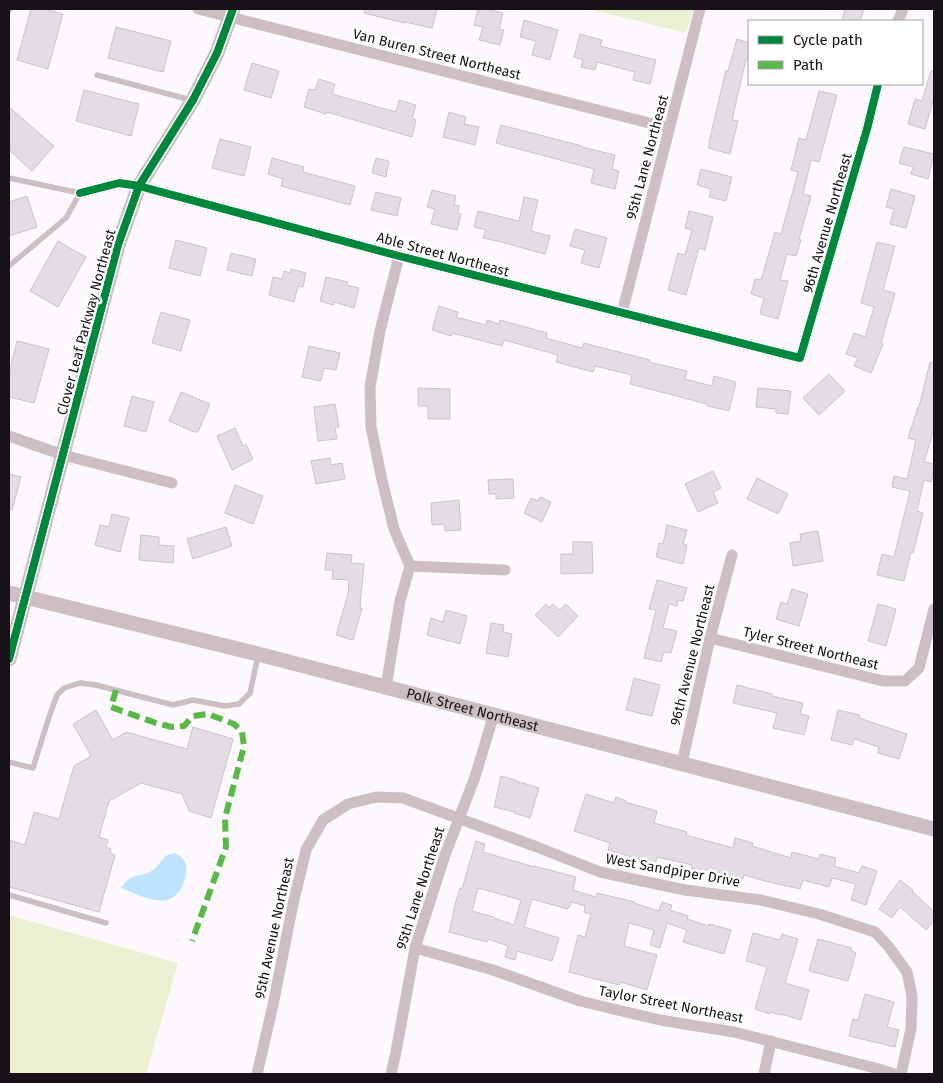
<svg xmlns="http://www.w3.org/2000/svg" width="943" height="1083" font-family="'Fira Sans',sans-serif">
<rect width="100%" height="100%" fill="#fcf8fd"/>
<g fill="#ebf0d3">
<polygon points="588,9 694,9 686,33"/>
<polygon points="9,915 178,963 146,1074 9,1074"/>
</g>
<path fill="#bde4fc" d="M175,853C180,856 184,859 186,865C189,877 180,897 167,900C152,903 135,893 121,888C133,870 142,879 154,869C164,862 161,855 175,853Z"/>
<g fill="#e2dde2" stroke="#c7c3c8" fill-rule="evenodd">
<polygon points="31,9 44,9 63,14 48,69 17,60"/>
<polygon points="364,9 437,9 432,28 405,22 405,23 364,13"/>
<polygon points="478,9 486,9 503,13 499,29 504,30 500,45 479,40 483,27 474,25"/>
<polygon points="845,9 864,9 860,21 842,21"/>
<polygon points="524,20 558,30 550,60 532,55 536,41 520,37"/>
<polygon points="116,27 171,41 163,72 108,58"/>
<polygon points="580,34 602,40 600,46 656,60 650,84 633,80 635,72 597,62 595,70 581,67 583,60 574,57"/>
<polygon points="737,39 749,43 749,60 746,59 732,120 738,121 730,154 708,148 710,143 709,142 726,70 728,71"/>
<polygon points="252,63 279,71 271,98 244,90"/>
<polygon points="931,71 934,71 934,97 925,129 908,124 915,99 922,101"/>
<polygon points="319,79 335,84 332,94 396,112 399,100 416,105 412,118 416,120 412,137 327,112 326,114 304,107 309,89 315,90"/>
<polygon points="84,90 139,104 131,136 76,121"/>
<polygon points="819,91 837,95 819,162 811,160 803,194 811,196 799,239 801,240 796,256 787,254 780,280 788,281 778,319 760,314 764,298 751,294 755,279 761,280 775,232 781,234 798,172 791,170 799,138 806,140"/>
<polygon points="9,107 54,146 32,171 9,150"/>
<polygon points="449,112 466,117 464,124 479,127 475,145 443,137"/>
<polygon points="501,125 582,146 582,147 615,155 612,169 619,171 615,189 591,183 594,169 496,143"/>
<polygon points="220,139 251,147 244,176 212,168"/>
<polygon points="904,147 934,154 928,179 911,174 913,167 899,163"/>
<polygon points="272,158 304,167 303,172 355,186 350,205 281,186 283,179 268,174"/>
<polygon points="376,158 389,161 386,177 372,173"/>
<polygon points="701,169 732,177 726,201 709,197 711,189 697,185"/>
<polygon points="891,189 915,196 906,228 890,224 894,209 886,207"/>
<polygon points="432,190 456,196 454,205 459,206 458,213 461,214 457,230 431,224 435,209 427,207"/>
<polygon points="376,192 401,198 397,216 371,210"/>
<polygon points="27,196 37,227 9,236 9,202"/>
<polygon points="524,197 538,200 531,231 550,236 545,254 501,242 483,238 486,230 474,227 478,211 519,221"/>
<polygon points="689,211 713,217 705,250 699,248 686,295 668,290 678,253 685,255 692,230 685,228"/>
<polygon points="575,229 607,238 599,268 581,263 585,250 570,246"/>
<polygon points="176,240 207,248 200,276 169,268"/>
<polygon points="58,241 86,257 58,307 30,291"/>
<polygon points="877,242 895,246 883,290 895,293 881,343 883,344 871,373 854,366 858,358 846,354 854,333 865,337 874,307 861,303"/>
<polygon points="231,253 256,259 252,276 227,270"/>
<polygon points="291,269 306,273 303,287 298,286 294,302 269,295 273,277 282,279 284,271 290,273"/>
<polygon points="326,277 348,282 347,285 359,288 354,308 334,302 333,305 320,301"/>
<polygon points="439,306 458,312 456,317 486,325 487,320 499,324 500,320 547,333 546,338 582,348 584,343 650,360 649,362 687,371 685,379 712,386 714,376 736,382 729,411 707,406 707,404 630,384 632,375 595,366 593,372 556,362 558,355 504,340 502,346 452,333 451,336 432,330"/>
<polygon points="161,312 190,320 181,351 152,343"/>
<polygon points="17,341 49,349 34,403 9,397 9,374"/>
<polygon points="309,346 340,353 336,370 324,368 321,381 302,377"/>
<polygon points="930,362 934,363 934,429 924,462 934,464 934,468 931,482 924,480 917,511 923,513 913,553 911,552 904,581 877,575 882,554 894,557 910,491 892,487 894,476 907,479 916,440 908,438 918,407 919,407"/>
<polygon points="829,374 845,391 819,415 803,398"/>
<polygon points="418,388 450,389 450,419 428,419 428,406 418,406"/>
<polygon points="758,388 791,391 788,414 776,413 776,409 756,407"/>
<polygon points="181,392 210,404 198,432 194,432 169,421"/>
<polygon points="132,396 154,402 146,432 124,426"/>
<polygon points="335,404 339,427 335,428 337,439 318,441 314,407"/>
<polygon points="235,428 243,446 246,445 253,459 232,470 217,436"/>
<polygon points="330,458 331,465 342,463 345,479 316,484 311,461"/>
<polygon points="713,471 721,488 713,492 718,503 698,512 685,484"/>
<polygon points="9,474 21,477 12,510 9,509"/>
<polygon points="757,478 788,494 778,514 747,499"/>
<polygon points="513,479 514,498 496,499 496,494 489,494 488,480"/>
<polygon points="235,485 263,496 253,524 225,513"/>
<polygon points="540,497 551,502 542,522 524,513 531,498 538,501"/>
<polygon points="459,500 461,530 445,531 444,524 432,525 431,503"/>
<polygon points="112,514 129,518 120,552 95,545 100,525 109,527"/>
<polygon points="667,525 687,530 683,544 687,545 683,564 656,557 659,543 663,544"/>
<polygon points="226,527 232,546 193,559 187,539"/>
<polygon points="818,531 823,561 793,566 790,543 801,541 800,534"/>
<polygon points="141,535 159,537 159,545 174,546 173,563 139,560"/>
<polygon points="573,542 592,542 593,573 561,574 561,554 573,554"/>
<polygon points="327,553 352,555 351,563 364,564 360,608 362,608 353,640 336,635 348,594 349,580 332,579 333,570 325,570"/>
<polygon points="657,580 687,588 683,601 678,600 677,606 669,604 663,628 677,631 671,653 664,652 661,662 644,658 656,610 649,609"/>
<polygon points="792,589 808,594 799,626 776,619 781,602 787,604"/>
<polygon points="546,604 549,608 553,604 559,610 566,604 578,616 558,637 535,615"/>
<polygon points="878,604 896,609 886,646 868,641"/>
<polygon points="446,610 467,616 460,644 427,635 431,618 443,622"/>
<polygon points="491,623 504,625 503,632 512,634 508,657 486,653"/>
<polygon points="634,678 660,685 652,716 626,710"/>
<polygon points="737,685 772,694 772,696 803,703 800,714 809,716 804,735 773,728 777,713 733,703"/>
<polygon points="96,710 113,740 126,732 187,749 193,727 233,739 211,818 189,811 182,794 141,783 109,801 99,837 108,840 106,847 111,849 110,853 115,855 99,912 9,887 9,840 25,845 34,812 59,819 74,766 91,756 73,724"/>
<polygon points="838,710 860,715 859,718 907,734 899,759 878,753 879,747 854,739 852,745 831,740"/>
<polygon points="501,776 516,780 516,781 539,788 530,818 514,813 515,812 494,807"/>
<polygon points="586,794 614,803 616,797 626,801 625,802 657,811 654,823 687,832 686,835 733,848 735,838 753,843 752,846 791,858 792,852 819,859 820,854 836,858 834,866 859,873 862,866 877,871 866,905 851,900 856,884 832,878 829,887 803,880 800,889 769,882 744,875 743,879 706,869 706,872 691,868 692,865 657,857 655,864 638,860 638,859 608,850 610,843 574,831"/>
<path d="M476,841L485,844L483,852L534,867V866L576,877L573,890L596,897L597,893L635,902L634,903L659,911L662,902L672,905L670,910L688,916L687,919L709,926V924L731,930L724,954L683,942L687,930L667,923L660,948L650,945L654,930L629,923L624,946L657,955L647,990L620,982L619,985L569,972L578,935L585,937L591,914L584,912L585,906L571,902L569,908L568,907L567,909L532,899L524,927L559,938L552,961L517,951L515,960L505,957L508,946L488,939L487,942L449,932L456,901L460,888L462,889ZM478,888L521,900L514,925L494,918V917L472,911Z"/>
<polygon points="900,880 913,890 912,891 934,912 934,921 926,930 900,907 892,918 879,909"/>
<polygon points="753,933 780,940 782,934 798,939 785,983 809,990 801,1020 781,1014 781,1015 770,1012 770,1014 755,1009 767,967 746,961"/>
<polygon points="818,939 852,948 851,951 856,953 848,981 809,971"/>
<polygon points="865,994 894,1002 887,1027 899,1030 895,1047 849,1036 853,1019 858,1020"/>
</g>
<g fill="none" stroke-linecap="round" stroke-linejoin="round">
<g stroke="#ccbec2" stroke-width="5.5">
<polyline points="9,11 10,9"/>
<polyline points="97,75 191,100"/>
<polyline points="9,178 80,193 66,218 9,266"/>
<polyline points="9,762 33,768 49,717 57,695 64,688 80,683 96,685 173,705 193,700 225,706 239,704 250,693 258,656"/>
<polyline points="9,895 106,923"/>
</g>
<g stroke="#ccbec2" stroke-width="11">
<polyline points="198,9 669,128"/>
<polyline points="898,21 903,9"/>
<polyline points="80,193 119,183 139,186 399,256 800,358 867,129 878,84"/>
<polyline points="622,313 700,9"/>
<polyline points="9,436 63,455 172,483"/>
<polyline points="410,566 505,570"/>
<polyline points="710,638 883,681 905,681 919,668 934,609"/>
<polyline points="386,687 400,601 410,566 394,529 382,480 371,427 370,387 380,331 399,256"/>
<polyline points="682,763 710,638 732,555"/>
<polyline points="415,948 493,970 580,1001 660,1020 734,1032 875,1068 895,1074"/>
<polyline points="257,1074 273,1005 293,904 306,850 323,820 348,804 376,797 403,798 537,847 600,872 685,890 761,900 819,914 875,932 889,947 907,972 912,996 911,1029 901,1074"/>
<polyline points="391,1074 396,1052 415,948 445,855 475,777 494,714"/>
<polyline points="764,1074 771,1041"/>
</g>
<g stroke="#ccbec2" stroke-width="15">
<path id="s1" d="M9,593L258,654L934,829"/>
<polyline points="9,659 118,245 139,186 193,100 217,53 233,9"/>
</g>
<polyline stroke="#58b947" stroke-width="6" stroke-dasharray="12 6" stroke-linecap="butt" points="116,690 111,707 156,723 172,727 184,726 193,716 208,714 234,724 242,732 244,746 225,818 226,847 192,941"/>
<g stroke="#fff" stroke-width="11">
<g id="cycleway">
<polyline points="80,193 119,183 139,186 399,256 800,358 867,129 878,84"/>
<polyline points="9,659 118,245 139,186 193,100 217,53 233,9"/>
</g>
</g>
<use href="#cycleway" stroke="#00873e" stroke-width="8"/>
</g>
<g text-anchor="middle" stroke-width="5" stroke-linejoin="round" paint-order="stroke">
<g font-size="14" fill="#171218" stroke="#fff">
<text transform="translate(437 54) rotate(14)" y="5">Van Buren Street Northeast</text>
<text transform="translate(647 157) rotate(-75)" y="5">95th Lane Northeast</text>
<text transform="translate(827 223) rotate(-74)" y="5">96th Avenue Northeast</text>
<text transform="translate(443 254) rotate(15)" y="5">Able Street Northeast</text>
<text transform="translate(86 322) rotate(-75)" y="5">Clover Leaf Parkway Northeast</text>
<text transform="translate(811 648) rotate(14)" y="5">Tyler Street Northeast</text>
<text transform="translate(692 655) rotate(-76)" y="5">96th Avenue Northeast</text>
<text dy="5" stroke="none"><textPath href="#s1" startOffset="478">Polk Street Northeast</textPath></text>
<text transform="translate(673 870) rotate(10)" y="5">West Sandpiper Drive</text>
<text transform="translate(420 888) rotate(-72)" y="5">95th Lane Northeast</text>
<text transform="translate(274 928) rotate(-78)" y="5">95th Avenue Northeast</text>
<text transform="translate(671 1004) rotate(11)" y="5">Taylor Street Northeast</text>
</g>
</g>
<rect width="943" height="1083" fill="none" stroke="#171218" stroke-width="20"/>
<rect x="748" y="20" width="175" height="65" fill="#ffffff" stroke="#a2a0a3"/>
<rect x="758" y="36" width="25" height="8" fill="#00873e" stroke="#a2a0a3"/>
<text x="793" y="45" font-size="15" fill="#171218">Cycle path</text>
<rect x="758" y="61" width="25" height="8" fill="#58b947" stroke="#a2a0a3"/>
<text x="793" y="70" font-size="15" fill="#171218">Path</text>
</svg>
